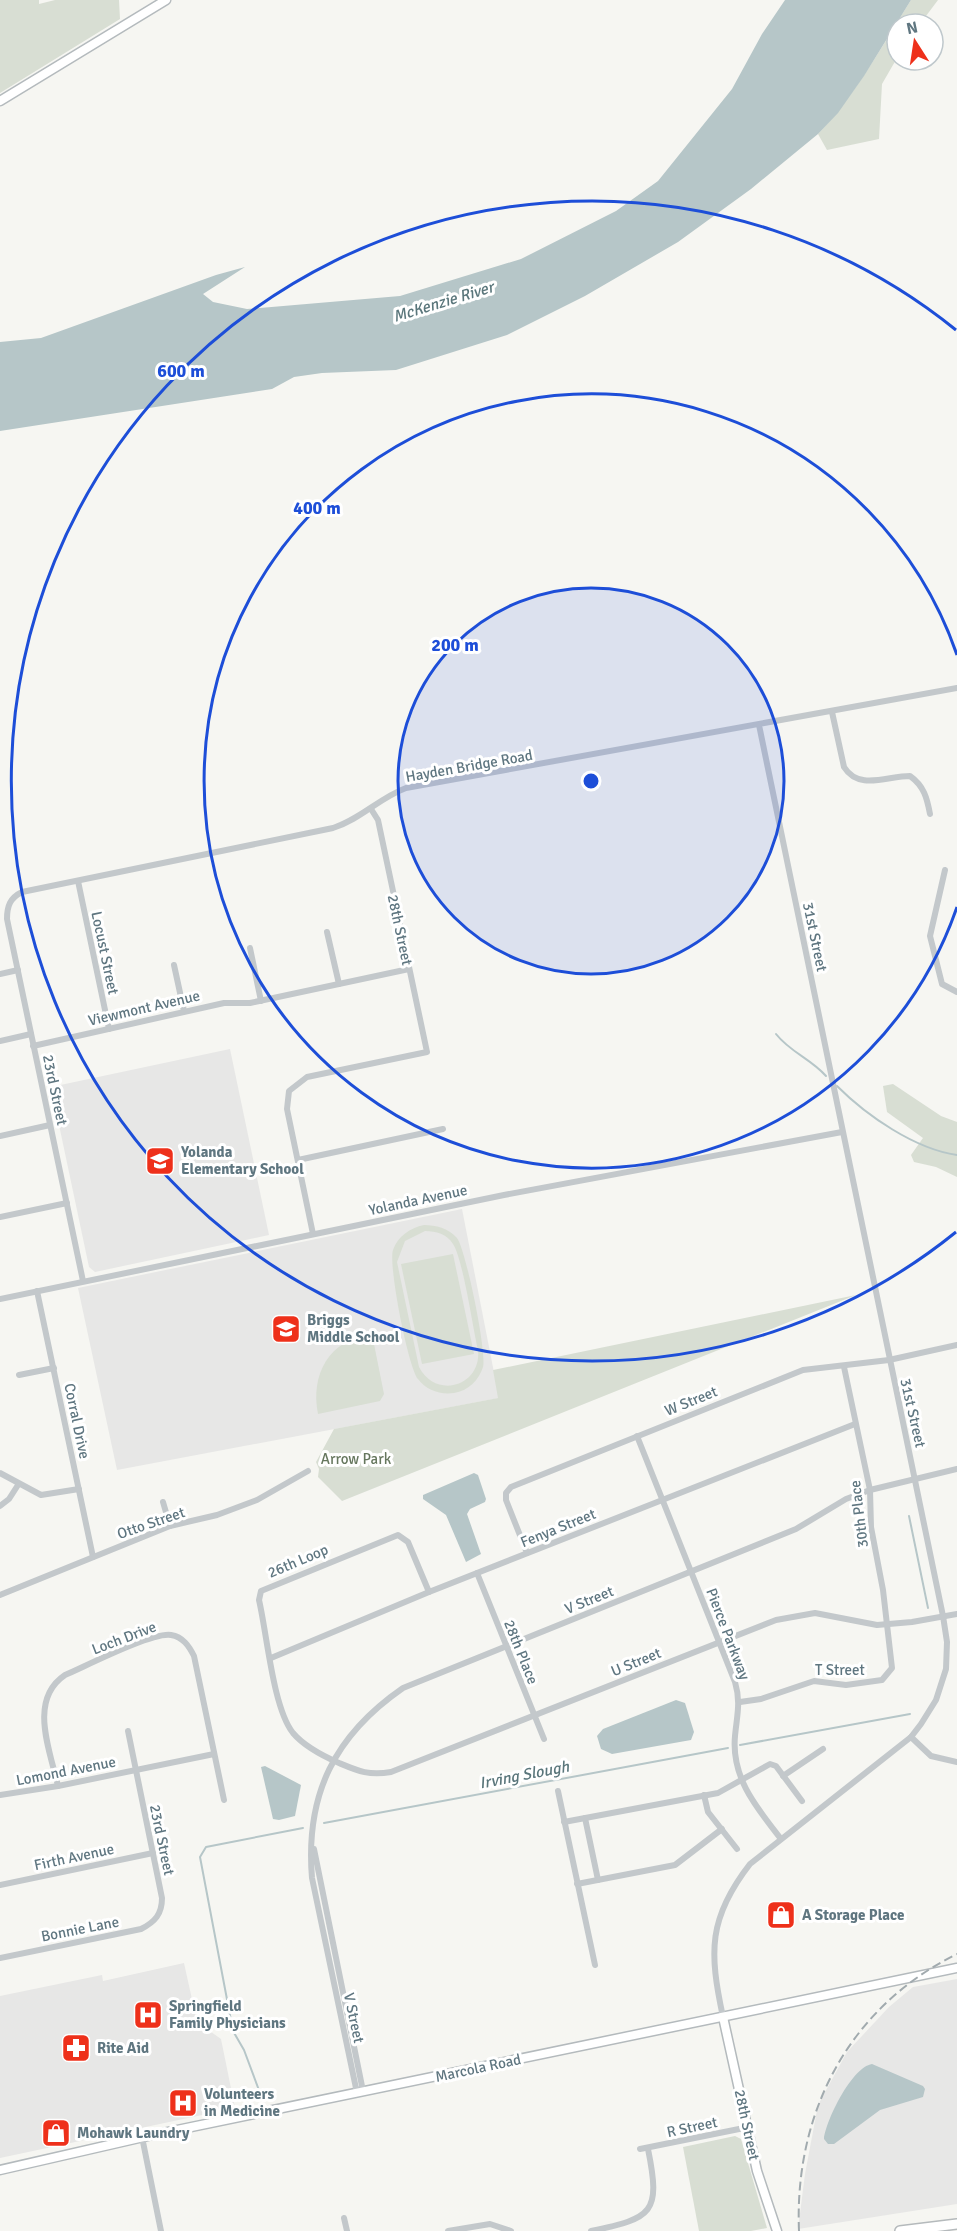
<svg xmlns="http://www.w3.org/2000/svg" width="957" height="2231" font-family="Signika,sans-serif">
<rect width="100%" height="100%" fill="#f6f6f2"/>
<g fill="#e7e7e6">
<polygon points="230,1049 269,1235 95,1272 89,1267 51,1087"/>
<polygon points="462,1209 499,1398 117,1470 78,1288"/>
<polygon points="184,1963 197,2022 221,2039 235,2108 0,2158 0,1996 102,1975 103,1981"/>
<polygon points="957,1979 957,2204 798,2229 805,2174 818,2105 847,2052 889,2007 913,1987"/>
</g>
<g fill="#d8ded3" fill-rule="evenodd">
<polygon points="0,0 39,0 39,4 55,0 119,0 120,19 0,93"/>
<path d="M911,0H938L920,24H897V58L882,84L879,139L827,150L818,134C856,94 882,46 911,0Z"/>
<polygon points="893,1084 941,1116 957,1122 957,1177 936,1167 914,1162 911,1155 923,1138 887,1112 883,1086"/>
<path d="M424,1225C436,1225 448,1228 457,1238C466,1250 487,1353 483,1367C479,1380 468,1391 454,1393C440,1395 426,1390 418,1379C408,1366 388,1264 393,1250C398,1236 410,1228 424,1225ZM425,1231C436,1231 447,1234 453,1244C463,1259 473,1329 478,1350C482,1386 436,1400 419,1367L397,1262L405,1241Z"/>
<polygon points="453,1254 474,1354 422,1364 401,1264"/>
<polygon points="856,1295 342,1501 318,1477 319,1469 316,1462 334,1429 498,1398 493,1370"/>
<path d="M372,1334L384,1394L380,1401L318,1414C310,1375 329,1339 372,1334Z"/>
<polygon points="735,2136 741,2139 767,2228 751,2231 699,2231 683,2147"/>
</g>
<g fill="#b6c6c8">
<polygon points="785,0 911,0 864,76 838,113 818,134 751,189 678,242 585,296 507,335 396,370 322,373 294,377 272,389 0,431 0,342 41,338 216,275 245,267 203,294 213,302 247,309 400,296 521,259 616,211 658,181 732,89 762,34"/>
<polygon points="474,1473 478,1475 486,1499 485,1502 470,1509 467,1514 481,1554 466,1562 446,1515 423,1499 423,1495"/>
<polygon points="676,1700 685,1703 694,1732 691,1740 612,1754 601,1749 597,1736 603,1729"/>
<polygon points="265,1766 301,1785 295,1816 279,1820 273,1819 261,1767"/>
<path d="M872,2064L923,2086L925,2089L923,2097L880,2110L834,2144H828L824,2139C826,2120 852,2067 872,2064Z"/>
</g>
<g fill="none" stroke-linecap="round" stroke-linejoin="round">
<g stroke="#b6c6c8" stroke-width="2">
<path d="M776,1034C790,1052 811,1059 826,1076"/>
<path d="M837,1086C867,1116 915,1149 957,1155"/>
<polyline points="909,1516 928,1608"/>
<polyline points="740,1745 910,1714"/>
<polyline points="324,1823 728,1748"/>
<polyline points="263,2101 244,2050 233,2031 200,1857 206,1847 303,1828"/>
</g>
<g stroke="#b4babd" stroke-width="11">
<g id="major">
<polyline points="0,101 166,0"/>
<polyline points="723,2017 757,2171 777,2231"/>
<polyline points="0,2170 148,2136 957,1968"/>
</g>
</g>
<g stroke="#b5babc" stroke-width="12">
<polyline id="highway" points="900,2231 957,2224"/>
</g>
<g stroke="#c3c8cb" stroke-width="6">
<path d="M832,712L844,767C859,791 887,776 910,776C924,786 927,798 930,814"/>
<polyline points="945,870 930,936 942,984 957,992"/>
<polyline points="78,881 109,1029"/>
<polyline points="327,932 339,984"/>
<polyline points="250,948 261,1001"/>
<polyline points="174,965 184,1011"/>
<polyline points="0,974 18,970"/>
<polyline points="0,1041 31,1034"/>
<polyline points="33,1046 224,1003 250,1003 409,969"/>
<polyline points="0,1136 50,1125"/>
<polyline points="298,1160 443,1129"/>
<polyline points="0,1217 67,1203"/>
<polyline points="313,1234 287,1109 289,1091 307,1077 427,1052 378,820 371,809"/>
<path d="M83,1281L7,919C7,906 10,898 22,892L333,828C361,819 379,798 406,788L957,688"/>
<polyline points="37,1291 93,1557"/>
<polyline points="0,1299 504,1195 842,1132"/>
<polyline points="19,1375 54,1368"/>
<path d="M637,1436L735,1682C741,1702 737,1715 735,1736C731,1778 757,1808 781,1839"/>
<polyline points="0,1473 41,1495 79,1489"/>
<polyline points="163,1502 170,1526"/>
<polyline points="0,1506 9,1499 18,1485"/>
<polyline points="527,1553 506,1500 506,1493 511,1487 803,1370 889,1360 957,1345"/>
<polyline points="477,1573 544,1739"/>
<path d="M429,1592L408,1542L398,1535L261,1591L259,1600C267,1634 273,1708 293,1733C304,1746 323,1756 339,1763C358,1771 369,1776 391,1772L776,1620L815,1613L877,1625L912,1622L957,1614"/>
<polyline points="0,1595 170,1526 217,1515 257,1500 308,1471"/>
<polyline points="271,1658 429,1592 855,1424"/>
<polyline points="740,1702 761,1699 814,1681 846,1685 882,1680 892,1668 883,1590 871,1527 870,1490 844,1367"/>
<polyline points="911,1737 931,1756 957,1762"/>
<polyline points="783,1776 823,1749"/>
<path d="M58,1786C50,1750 28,1700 65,1675C86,1666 152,1632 171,1635C183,1637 189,1646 194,1656L224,1800"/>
<polyline points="558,1791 595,1965"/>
<polyline points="0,1795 58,1786 214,1754"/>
<polyline points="704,1795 708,1812 737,1849"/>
<polyline points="585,1818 598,1880"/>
<polyline points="564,1822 718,1793 770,1764 776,1766 802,1801"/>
<polyline points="314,1849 363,2091"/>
<polyline points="577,1884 675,1865 722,1829"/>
<polyline points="0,1885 153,1853"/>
<path d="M0,1958L141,1929C155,1922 162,1914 162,1898L128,1731"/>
<path d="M723,2017C709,1952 708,1918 750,1864L911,1737L921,1724L936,1700L946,1669L947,1642L943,1616L759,725"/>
<path d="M357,2093L312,1878C305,1794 335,1735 403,1688L796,1529L846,1499L870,1490L957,1469"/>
<polyline points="142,2137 161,2231"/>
<polyline points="640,2149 749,2127"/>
<polyline points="344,2218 347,2231"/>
<polyline points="448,2231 490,2224 511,2231"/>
<path d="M591,2231C653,2218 661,2213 648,2149"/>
</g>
<use href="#major" stroke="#fff" stroke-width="8"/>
<use href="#highway" stroke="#fff" stroke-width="9"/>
<path stroke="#a1aaae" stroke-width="2" stroke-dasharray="9 4.5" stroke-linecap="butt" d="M799,2231C794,2113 849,2007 957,1954"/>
</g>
<circle cx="591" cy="781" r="193" fill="#1d4ed8" fill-opacity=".12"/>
<g fill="none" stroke="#1d4ed8" stroke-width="3">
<circle cx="591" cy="781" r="193"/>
<path d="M957 907A387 387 0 1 1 957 655"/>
<path d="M956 1232A580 580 0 1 1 956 330"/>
</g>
<defs>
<g id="school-square" transform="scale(1.5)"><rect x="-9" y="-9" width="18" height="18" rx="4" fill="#ee301a" stroke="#fff"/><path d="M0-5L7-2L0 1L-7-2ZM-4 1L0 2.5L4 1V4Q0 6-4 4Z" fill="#fff"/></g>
<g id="shop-square" transform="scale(1.5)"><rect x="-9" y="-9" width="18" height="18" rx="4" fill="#ee301a" stroke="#fff"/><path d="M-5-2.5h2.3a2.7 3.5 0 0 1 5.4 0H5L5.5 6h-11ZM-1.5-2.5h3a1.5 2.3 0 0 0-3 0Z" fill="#fff"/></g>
<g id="hospital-square" transform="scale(1.5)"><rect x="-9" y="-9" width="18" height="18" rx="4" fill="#ee301a" stroke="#fff"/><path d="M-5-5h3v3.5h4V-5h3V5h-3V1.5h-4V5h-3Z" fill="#fff"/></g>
<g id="pharmacy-square" transform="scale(1.5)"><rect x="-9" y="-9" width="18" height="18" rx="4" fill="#ee301a" stroke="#fff"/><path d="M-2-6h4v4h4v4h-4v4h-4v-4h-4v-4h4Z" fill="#fff"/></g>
</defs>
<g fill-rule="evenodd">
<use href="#school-square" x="160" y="1161"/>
<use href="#school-square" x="286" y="1329"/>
<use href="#shop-square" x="781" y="1915"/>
<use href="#hospital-square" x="148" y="2015"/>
<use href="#pharmacy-square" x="76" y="2048"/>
<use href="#hospital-square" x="183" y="2103"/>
<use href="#shop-square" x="56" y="2133"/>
</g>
<g text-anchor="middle" stroke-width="6" stroke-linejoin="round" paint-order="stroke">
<g font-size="15" fill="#5f7680" stroke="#fff">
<text transform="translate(469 766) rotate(-10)" y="5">Hayden Bridge Road</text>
<text transform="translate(400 930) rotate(78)" y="5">28th Street</text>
<text transform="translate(815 937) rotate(78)" y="5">31st Street</text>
<text transform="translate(105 953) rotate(78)" y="5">Locust Street</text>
<text transform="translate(144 1008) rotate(-13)" y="5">Viewmont Avenue</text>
<text transform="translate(55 1090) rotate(78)" y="5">23rd Street</text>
<text transform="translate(418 1200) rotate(-12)" y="5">Yolanda Avenue</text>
<text transform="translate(691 1401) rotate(-22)" y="5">W Street</text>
<text transform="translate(913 1413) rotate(77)" y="5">31st Street</text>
<text transform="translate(77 1421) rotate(78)" y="5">Corral Drive</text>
<text transform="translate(859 1514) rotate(-97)" y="5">30th Place</text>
<text transform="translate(151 1523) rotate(-19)" y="5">Otto Street</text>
<text transform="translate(558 1528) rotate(-22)" y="5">Fenya Street</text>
<text transform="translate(298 1561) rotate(-23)" y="5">26th Loop</text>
<text transform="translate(589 1600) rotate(-22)" y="5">V Street</text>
<text transform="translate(728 1634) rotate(69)" y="5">Pierce Parkway</text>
<text transform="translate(124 1638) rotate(-21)" y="5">Loch Drive</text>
<text transform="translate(521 1652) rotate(68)" y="5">28th Place</text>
<text transform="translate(636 1662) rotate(-22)" y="5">U Street</text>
<text x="840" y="1675">T Street</text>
<text transform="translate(66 1771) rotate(-11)" y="5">Lomond Avenue</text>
<text transform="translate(162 1840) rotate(78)" y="5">23rd Street</text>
<text transform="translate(74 1857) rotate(-12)" y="5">Firth Avenue</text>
<text transform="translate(80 1929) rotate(-11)" y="5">Bonnie Lane</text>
<text transform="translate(354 2018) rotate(78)" y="5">V Street</text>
<text transform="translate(478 2068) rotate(-12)" y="5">Marcola Road</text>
<text transform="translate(747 2125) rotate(78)" y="5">28th Street</text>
<text transform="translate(692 2127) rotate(-12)" y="5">R Street</text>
</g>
<g font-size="15" font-weight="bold" fill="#5f7680" stroke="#fff" text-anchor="start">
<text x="181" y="1157">Yolanda<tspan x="181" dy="17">Elementary School</tspan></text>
<text x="307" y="1325">Briggs<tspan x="307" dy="17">Middle School</tspan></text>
<text x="802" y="1920">A Storage Place</text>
<text x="169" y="2011">Springfield<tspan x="169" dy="17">Family Physicians</tspan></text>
<text x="97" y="2053">Rite Aid</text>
<text x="204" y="2099">Volunteers<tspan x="204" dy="17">in Medicine</tspan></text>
<text x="77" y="2138">Mohawk Laundry</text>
</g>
<g font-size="15" fill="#66775e" stroke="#fff">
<text x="356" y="1464">Arrow Park</text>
</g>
<g font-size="16" font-style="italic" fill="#5a767b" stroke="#fff">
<text transform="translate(443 301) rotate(-17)" y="6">McKenzie River</text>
<text transform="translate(524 1774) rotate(-11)" y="6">Irving Slough</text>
</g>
</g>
<circle cx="591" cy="781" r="9" fill="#1d4ed8" stroke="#fff" stroke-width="3"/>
<g font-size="18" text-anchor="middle" font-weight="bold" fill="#1d4ed8" stroke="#fff" stroke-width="6" stroke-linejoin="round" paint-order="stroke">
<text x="181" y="377">600 m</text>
<text x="317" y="514">400 m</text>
<text x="455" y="651">200 m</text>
</g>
<g transform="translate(915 42) rotate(348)"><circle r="28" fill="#ffffff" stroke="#bfc8cc" stroke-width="1.5"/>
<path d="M0-4.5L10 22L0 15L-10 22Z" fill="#ee301a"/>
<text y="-9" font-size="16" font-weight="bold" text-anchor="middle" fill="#5f7680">N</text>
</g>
</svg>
